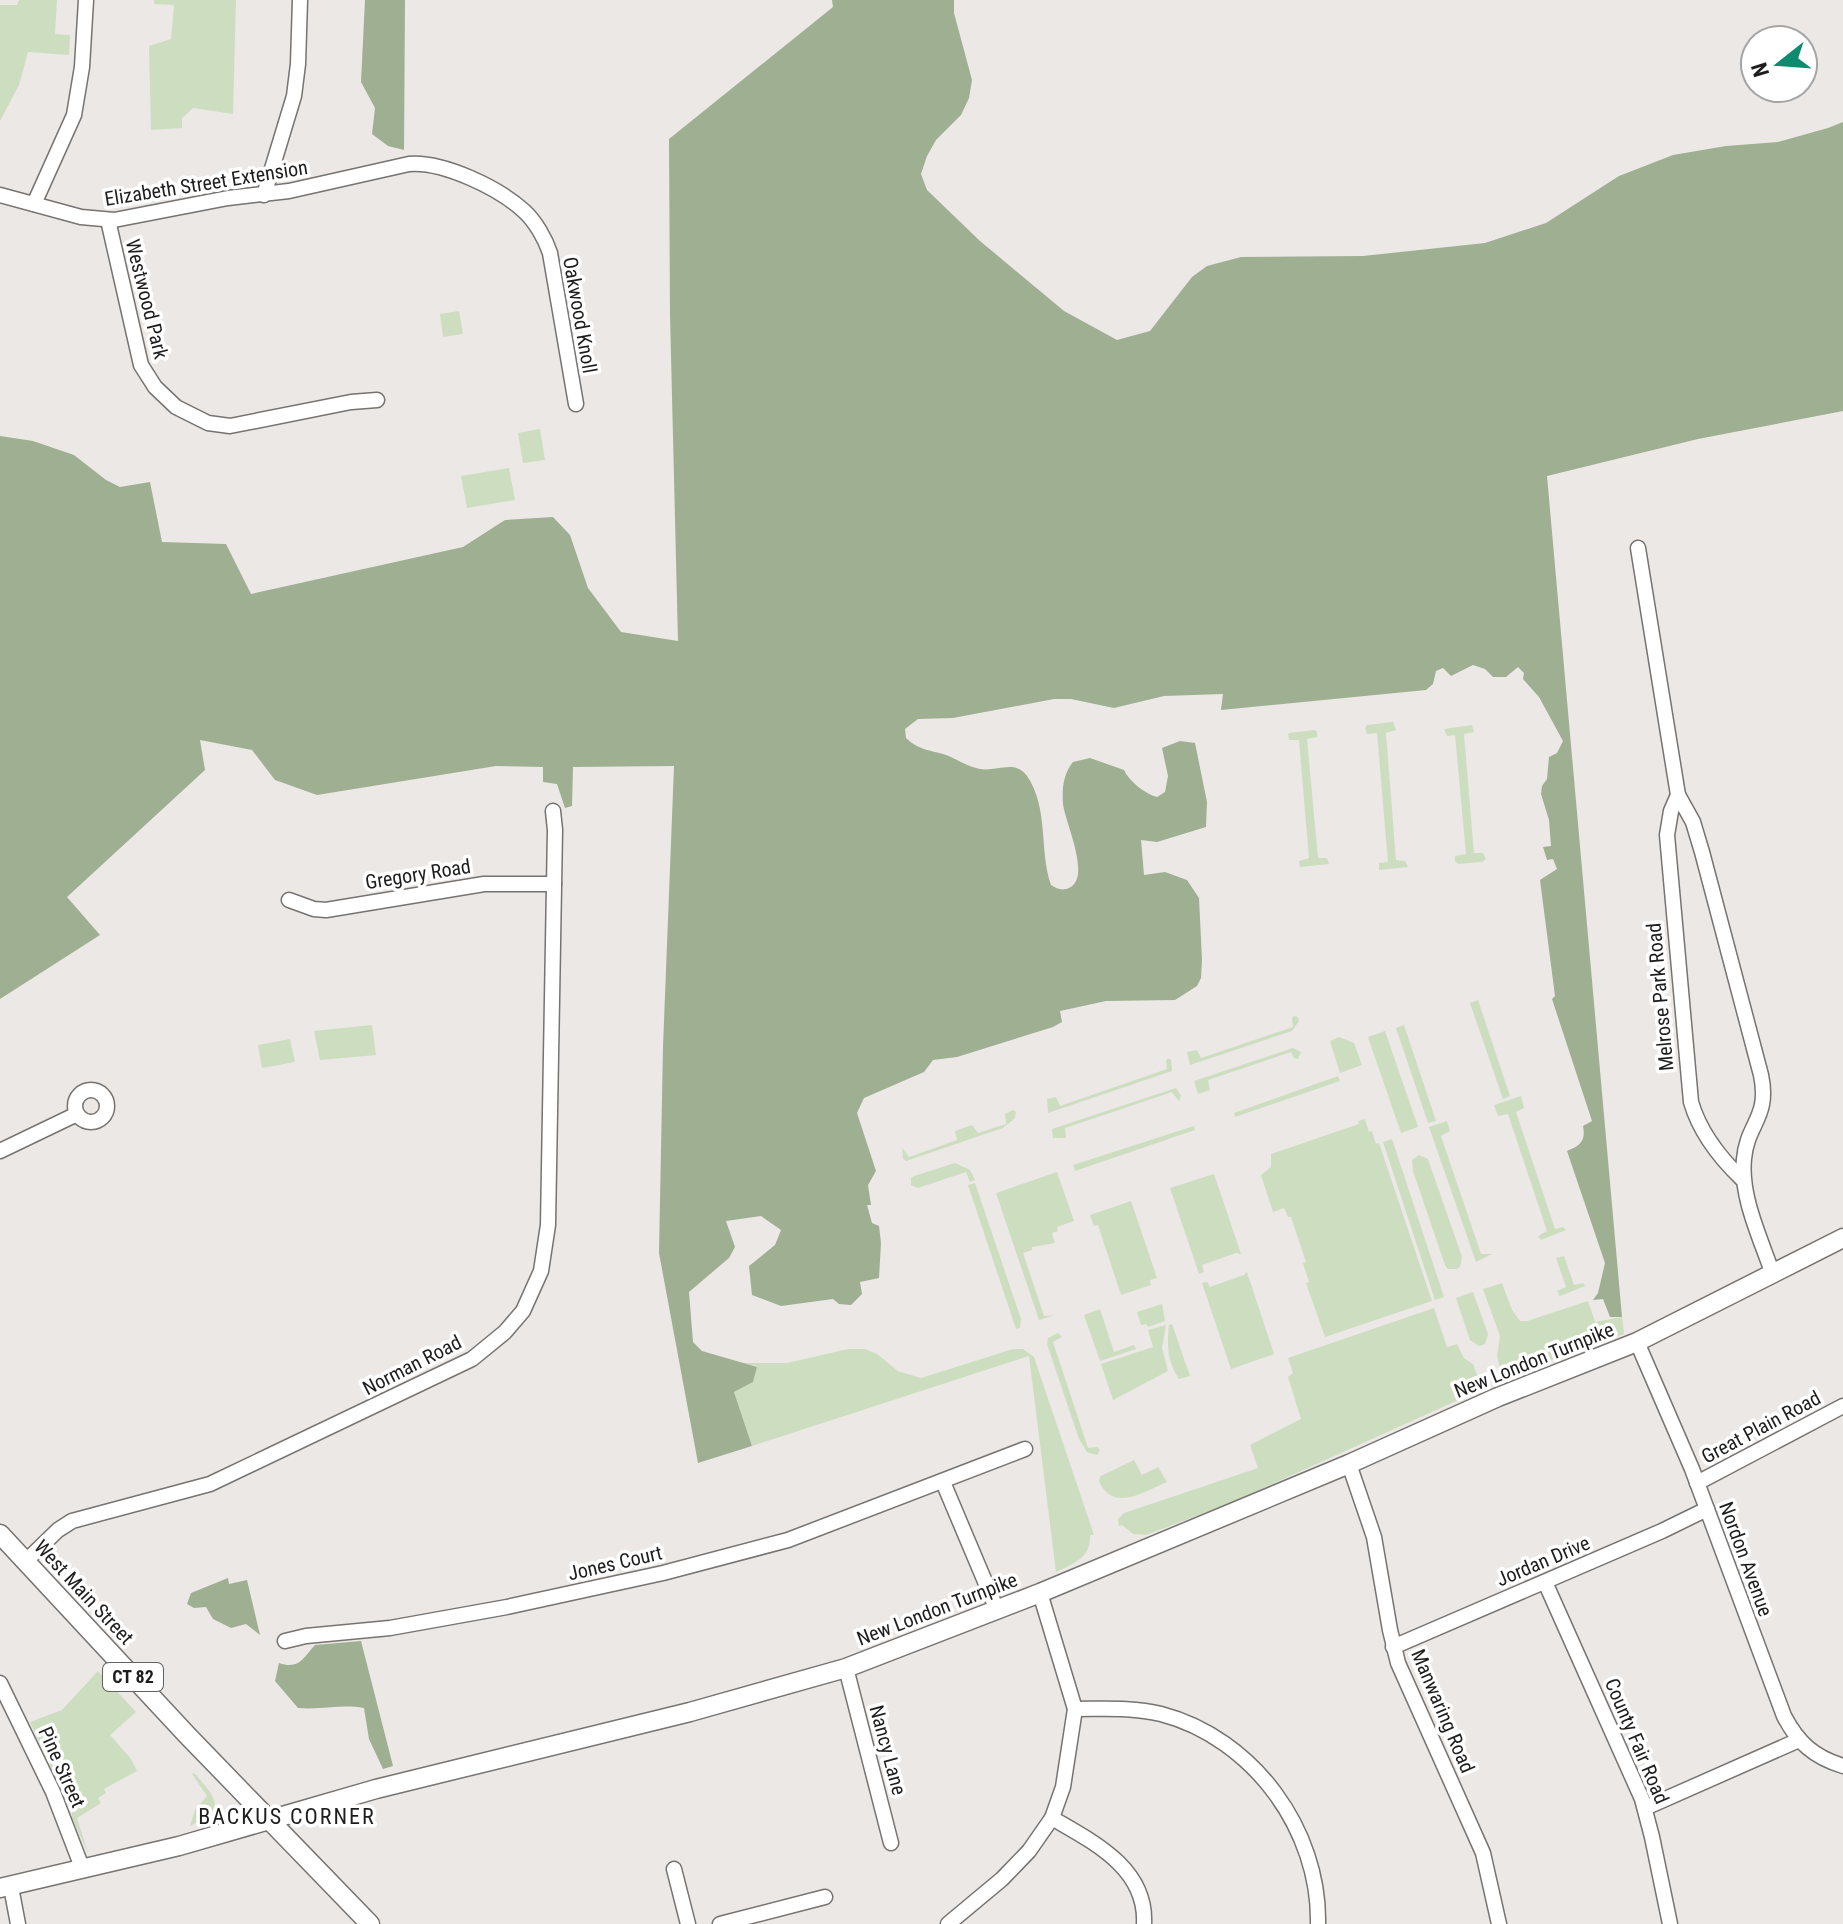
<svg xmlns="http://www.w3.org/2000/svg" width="1843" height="1924" font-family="'Roboto Condensed',sans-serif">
<rect width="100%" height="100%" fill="#ebe8e6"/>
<g fill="#cddec0">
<polygon points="19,0 57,0 55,34 70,35 69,55 28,52 19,85 0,121 0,5 17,5"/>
<polygon points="154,0 236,0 233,114 193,108 182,118 182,128 151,130 149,46 171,39 174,5 154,4"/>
<polygon points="459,311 463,334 443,337 440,314"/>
<polygon points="540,429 545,460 523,463 518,433"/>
<polygon points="509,468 515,500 467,508 461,476"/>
<polygon points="1393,722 1396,730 1386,733 1396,860 1405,861 1408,867 1379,870 1379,863 1388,862 1377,733 1367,734 1365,728 1367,725"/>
<polygon points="1472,725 1474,732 1464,734 1474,853 1483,853 1486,859 1482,862 1458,864 1455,861 1455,856 1466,854 1455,735 1447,736 1444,729"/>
<polygon points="1315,730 1317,732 1317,737 1307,739 1318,858 1327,858 1329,864 1300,867 1299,861 1309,858 1299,740 1289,740 1288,733"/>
<polygon points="1478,1000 1510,1096 1503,1099 1470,1003"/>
<polygon points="1294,1016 1298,1017 1299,1021 1292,1031 1190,1065 1187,1052 1197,1050 1201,1058 1293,1027 1292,1018"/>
<polygon points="372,1025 376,1055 320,1060 314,1031"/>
<polygon points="1404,1025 1436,1121 1428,1123 1396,1028"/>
<polygon points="1385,1031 1418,1127 1401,1133 1368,1037"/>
<polygon points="1339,1037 1354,1043 1362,1065 1340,1073 1330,1041"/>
<polygon points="290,1039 295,1062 262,1068 258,1045"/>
<polygon points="1293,1048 1301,1052 1298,1059 1294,1058 1291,1052 1208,1080 1210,1090 1198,1094 1194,1081"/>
<polygon points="1168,1058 1171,1060 1172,1071 1048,1113 1047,1099 1056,1097 1060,1106 1167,1069 1166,1061"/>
<polygon points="1338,1076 1340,1081 1235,1117 1234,1113"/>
<polygon points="1176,1088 1181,1096 1179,1101 1172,1092 1065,1128 1066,1138 1053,1138 1052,1129"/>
<polygon points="1521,1096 1524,1108 1516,1112 1555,1229 1563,1227 1566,1230 1541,1240 1538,1236 1547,1231 1508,1114 1498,1116 1494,1105"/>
<polygon points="1013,1110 1016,1112 1015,1118 1003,1128 906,1161 903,1159 902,1148 909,1157 957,1140 955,1131 972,1125 978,1133 1006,1124 1005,1114"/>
<polygon points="1365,1119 1369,1132 1372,1131 1376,1144 1379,1143 1432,1301 1325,1337 1306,1283 1309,1282 1303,1263 1306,1262 1291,1217 1288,1217 1284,1208 1273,1212 1261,1175 1271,1167 1271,1154 1359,1124 1358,1121"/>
<polygon points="1447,1121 1450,1131 1441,1136 1481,1254 1492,1254 1476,1262 1429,1127"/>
<polygon points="1194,1126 1195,1130 1075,1171 1073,1165"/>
<polygon points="1392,1139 1444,1297 1435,1300 1383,1142"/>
<polygon points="1419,1155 1428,1159 1462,1257 1460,1267 1456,1269 1448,1269 1445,1265 1413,1171 1412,1160"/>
<polygon points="955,1163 970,1170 975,1180 970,1182 966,1172 918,1188 911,1185 911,1178 914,1176"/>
<polygon points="1057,1172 1074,1221 1057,1227 1058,1231 1052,1233 1055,1243 1032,1247 1032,1250 1023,1253 1044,1316 1055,1315 1039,1320 996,1193"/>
<polygon points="1214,1174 1241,1254 1236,1253 1202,1265 1204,1272 1199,1274 1170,1188"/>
<polygon points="975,1183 1021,1319 1020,1328 1016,1329 968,1185"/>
<polygon points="1131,1201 1157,1278 1150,1280 1151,1285 1121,1295 1098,1225 1094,1226 1090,1215"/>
<polygon points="1564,1256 1574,1285 1583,1283 1585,1286 1560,1296 1557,1291 1566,1287 1556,1258"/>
<polygon points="1247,1272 1274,1354 1231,1369 1202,1283 1207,1282 1210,1287 1244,1275"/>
<polygon points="1502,1283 1512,1310 1520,1321 1527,1321 1588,1301 1595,1322 1622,1317 1624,1334 1509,1375 1503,1368 1500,1368 1497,1356 1500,1336 1483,1289"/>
<polygon points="1473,1292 1488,1334 1485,1344 1479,1346 1470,1340 1456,1298"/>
<polygon points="1162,1304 1165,1321 1148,1327 1146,1324 1141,1325 1137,1312"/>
<polygon points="1434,1308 1447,1347 1457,1344 1464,1358 1473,1364 1480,1383 1476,1392 1228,1504 1146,1535 1133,1534 1122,1525 1119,1526 1118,1519 1124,1513 1258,1468 1250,1445 1301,1419 1288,1377 1293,1373 1288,1358"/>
<polygon points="1100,1309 1114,1352 1134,1345 1136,1349 1100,1361 1084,1315"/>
<path d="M1172,1324L1190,1376L1179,1379C1167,1361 1167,1346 1169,1325Z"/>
<polygon points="1166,1325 1162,1348 1168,1371 1113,1400 1101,1364 1153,1347 1148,1330"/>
<polygon points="1058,1333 1062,1337 1053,1342 1088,1448 1097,1447 1100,1450 1097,1455 1087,1452 1079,1439 1047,1344 1048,1338"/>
<path d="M848,1349H865L877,1354L898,1371L921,1378L1013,1349H1023L1034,1357L1094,1535H1090C1091,1558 1074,1563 1056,1572L1029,1356L752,1446L734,1392L753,1382L757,1366L740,1363H787Z"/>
<path d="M1134,1460L1142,1475L1158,1467L1167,1482C1143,1492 1113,1513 1099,1481L1101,1476Z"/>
<polygon points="98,1671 136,1712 110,1735 131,1759 137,1771 104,1789 106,1793 98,1798 101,1803 77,1818 88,1853 72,1818 72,1812 30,1722 62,1710"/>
<path d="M194,1773C216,1798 228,1809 190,1826L195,1810L207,1796L192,1774Z"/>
</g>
<g fill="#9faf92">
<polygon points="365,0 405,0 404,150 388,146 372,134 375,108 361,82"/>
<path d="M832,0H954V13L972,80L969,98L961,115L936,140L927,156L921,174L927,190L980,241L1064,311L1117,340L1150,331L1192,277L1207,266L1241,257L1363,256L1485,243L1546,223L1619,176L1673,155L1726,146L1778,142L1828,128L1843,122V411L1698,439L1547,476L1622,1317H1610L1603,1299L1593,1300L1598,1293L1605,1263L1567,1151C1580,1146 1586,1141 1583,1126L1592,1121L1552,999L1555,996L1540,880L1557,869L1553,859L1547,860L1543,847L1551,846L1549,820L1541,794L1542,786L1547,779L1549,757L1557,753L1563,741L1539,697L1523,679L1524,673L1518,667L1506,677H1493L1485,669L1473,665L1451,676L1443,668L1436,671L1433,684L1426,690L1221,710L1223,694L1164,696L1114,708L1071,699H1054L953,718L918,719L905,729L906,738C918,750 930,750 946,755C957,759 968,767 980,769C996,772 1015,759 1027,776C1049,808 1039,851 1051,885C1057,889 1062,891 1069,888C1092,878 1065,822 1063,804C1062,789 1063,774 1073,762L1090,758L1124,770C1129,781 1145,794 1157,797L1165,792L1168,776L1162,748L1180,741L1195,743L1207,802L1206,827L1157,842L1141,840L1144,875L1165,872L1187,880L1199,898L1202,960L1201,978L1197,986L1175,1000L1106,1001L1060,1011L1062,1022L1053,1027L957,1057L933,1060L924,1072L864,1098L857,1113L876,1171L868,1185L871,1205H867L872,1223L879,1226L881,1243L879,1278L860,1282L862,1294L851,1305L839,1304L833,1299L781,1306L752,1295L749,1266L775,1245L781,1230L761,1216L726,1221L735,1247L729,1258L689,1292L693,1342L702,1351L757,1367L753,1382L734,1392L752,1446L698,1463L659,1253L663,1047L674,766L573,767L572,806L565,808L557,784L543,782V767L496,766L317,795L275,780L252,750L200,740L205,770L67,897L100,935L0,999V436L33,441L74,455L106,480L120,487L150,482L162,542L226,544L251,594L463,547L505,520L553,517L570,535L588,588L621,632L678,641L670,314L669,139L833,7Z"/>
<polygon points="228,1578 229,1584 247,1580 260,1635 246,1624 231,1628 213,1619 206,1607 194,1608 187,1604 191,1593"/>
<path d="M361,1641L393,1766L383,1769L369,1739L364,1708C342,1704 321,1710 298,1708L275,1681L279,1663C299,1670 303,1658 315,1645Z"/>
</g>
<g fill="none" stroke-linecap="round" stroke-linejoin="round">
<g stroke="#767371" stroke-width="17">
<g id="minor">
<path d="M0,195L81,217L114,220L228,198L289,191L409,164C443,161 499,188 524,211C535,221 545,238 550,253L576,404"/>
<polyline points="264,195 294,96 298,64 300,0"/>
<polyline points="34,204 74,115 82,67 86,0"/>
<polyline points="108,220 141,365 155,387 176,407 208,423 230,426 351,402 377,400"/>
<path d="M1638,548L1678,795L1671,811L1667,835L1691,1102C1700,1133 1719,1157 1742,1179"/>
<path d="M1678,795L1693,822L1702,852L1761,1075C1770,1118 1747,1123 1744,1159C1740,1197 1761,1239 1773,1275"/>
<polyline points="289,900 314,909 326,910 484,884 554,884"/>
<circle cx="91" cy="1106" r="16"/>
<polyline points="0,1151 77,1114"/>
<path d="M1637,1342L1692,1469L1784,1716C1798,1743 1814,1757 1843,1766"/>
<polyline points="1349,1464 1374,1537 1390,1630 1398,1663 1483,1853 1499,1924"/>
<polyline points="943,1482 997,1610"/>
<polyline points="1697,1483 1843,1406"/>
<polyline points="26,1561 58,1530 72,1521 210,1484 472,1359 505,1332 523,1311 541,1271 548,1225 555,830 553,811"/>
<polyline points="1545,1582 1642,1799 1652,1837 1670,1924"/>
<polyline points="285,1641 306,1636 390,1628 507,1607 663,1573 788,1540 1025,1449"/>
<polyline points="1393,1647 1662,1531 1707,1509"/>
<polyline points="846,1668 891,1843"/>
<polyline points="0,1683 53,1792 83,1870"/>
<path d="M1075,1709C1104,1709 1133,1707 1161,1714C1253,1738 1320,1830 1318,1924"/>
<polyline points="1645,1808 1799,1740"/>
<path d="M1052,1818C1093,1842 1147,1868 1144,1924"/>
<polyline points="674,1869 688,1924"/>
<polyline points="11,1887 18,1924"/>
<polyline points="720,1924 825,1897"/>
<polyline points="948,1924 1002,1879 1029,1851 1052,1818 1063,1787 1075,1709 1040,1593"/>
</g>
</g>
<g stroke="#767371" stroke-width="21">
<g id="major">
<polyline points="0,1534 187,1735 370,1924"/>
<polyline points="0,1888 179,1846 376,1789 690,1712 846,1668 1040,1593 1349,1464 1498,1397 1637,1342 1843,1238"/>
</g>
</g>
<use href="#minor" stroke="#fff" stroke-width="14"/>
<use href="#major" stroke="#fff" stroke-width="18"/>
</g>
<g text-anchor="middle" stroke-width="7" stroke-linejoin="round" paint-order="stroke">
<rect fill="#fff" stroke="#626161" stroke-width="2" x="103" y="1663" width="60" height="28" rx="6"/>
<g font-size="18" font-weight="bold" fill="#1e1d1d">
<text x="133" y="1683">CT 82</text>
</g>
<g font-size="20" fill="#1e1d1d" stroke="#fff">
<text transform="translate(206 183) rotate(-9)" y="7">Elizabeth Street Extension</text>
<text transform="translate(147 299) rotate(76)" y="7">Westwood Park</text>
<text transform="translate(580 315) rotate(80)" y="7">Oakwood Knoll</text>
<text transform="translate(418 874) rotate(-9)" y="7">Gregory Road</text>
<text transform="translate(1660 997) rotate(-95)" y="7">Melrose Park Road</text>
<text transform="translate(1534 1360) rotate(-22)" y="7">New London Turnpike</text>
<text transform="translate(412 1365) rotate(-27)" y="7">Norman Road</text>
<text transform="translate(1761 1427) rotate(-28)" y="7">Great Plain Road</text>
<text transform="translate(1746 1559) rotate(70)" y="7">Nordon Avenue</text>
<text transform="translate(1543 1561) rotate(-23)" y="7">Jordan Drive</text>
<text transform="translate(615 1563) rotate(-13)" y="7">Jones Court</text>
<text transform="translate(84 1592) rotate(47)" y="7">West Main Street</text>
<text transform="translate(937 1609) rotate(-21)" y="7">New London Turnpike</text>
<text transform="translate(1443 1711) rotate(67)" y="7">Manwaring Road</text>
<text transform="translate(1637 1741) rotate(67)" y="7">County Fair Road</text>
<text transform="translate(888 1750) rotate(75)" y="7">Nancy Lane</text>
<text transform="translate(62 1767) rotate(66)" y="7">Pine Street</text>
</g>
<g font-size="22" letter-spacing="2" fill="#1e1d1d" stroke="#fff">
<text x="287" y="1824">BACKUS CORNER</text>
</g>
</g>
<g transform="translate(1779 64) rotate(253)"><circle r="38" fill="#ffffff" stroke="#a5a5a5" stroke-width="2"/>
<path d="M0-6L14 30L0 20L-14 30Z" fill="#0c8b6f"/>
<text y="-12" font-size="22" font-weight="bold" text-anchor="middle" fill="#1e1d1d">N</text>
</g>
</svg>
